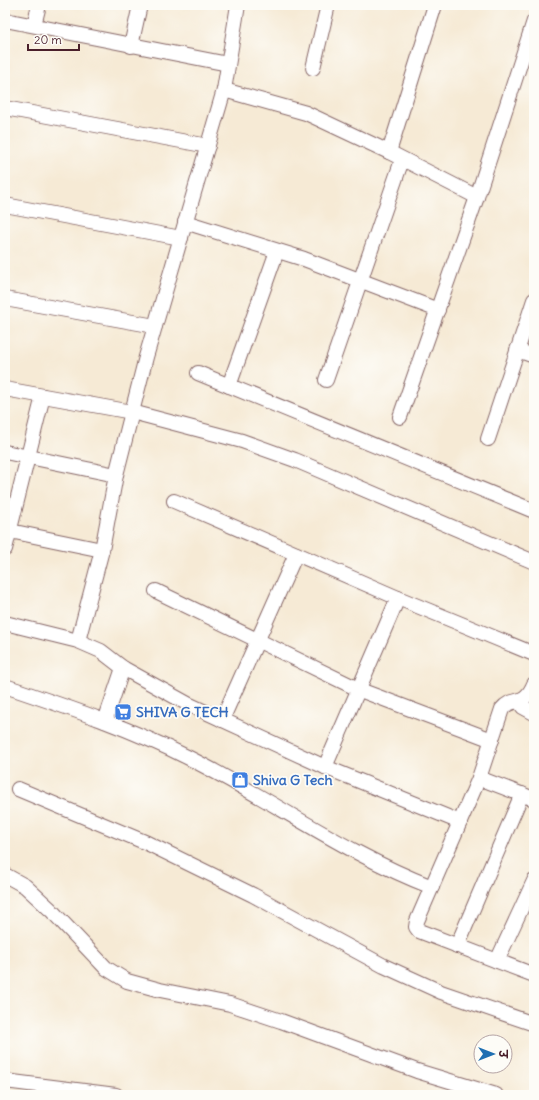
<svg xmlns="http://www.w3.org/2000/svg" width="539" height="1100" font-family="Delius,'Playpen Sans Deva',sans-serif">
<rect width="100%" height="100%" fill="#fdfcf7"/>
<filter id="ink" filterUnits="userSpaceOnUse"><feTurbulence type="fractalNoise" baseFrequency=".025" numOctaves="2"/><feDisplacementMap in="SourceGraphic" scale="8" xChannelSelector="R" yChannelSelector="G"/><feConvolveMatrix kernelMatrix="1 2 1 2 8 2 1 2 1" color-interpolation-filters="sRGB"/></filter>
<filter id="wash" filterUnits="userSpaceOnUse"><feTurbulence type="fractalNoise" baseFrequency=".012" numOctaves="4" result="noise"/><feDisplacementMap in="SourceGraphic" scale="16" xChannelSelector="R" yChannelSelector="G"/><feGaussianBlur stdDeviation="0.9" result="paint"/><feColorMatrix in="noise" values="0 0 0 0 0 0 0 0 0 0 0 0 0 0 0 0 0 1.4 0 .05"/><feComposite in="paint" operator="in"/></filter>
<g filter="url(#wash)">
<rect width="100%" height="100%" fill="#f6ead5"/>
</g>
<g filter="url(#ink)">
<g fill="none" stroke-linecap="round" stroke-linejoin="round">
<g stroke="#866666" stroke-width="16">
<g id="street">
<polyline points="5,20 228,64"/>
<polyline points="34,25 39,5"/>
<polyline points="131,46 140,5"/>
<polyline points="313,68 328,5"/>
<polyline points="224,90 306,113 389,152 477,197"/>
<polyline points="5,108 208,146"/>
<polyline points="389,152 435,5"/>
<polyline points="5,205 181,238"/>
<polyline points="185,222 304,259 438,310"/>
<polyline points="5,299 155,326"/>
<polyline points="517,350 534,356"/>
<polyline points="198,373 534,511"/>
<polyline points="326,380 402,160"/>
<polyline points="229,386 277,251"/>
<polyline points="5,389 132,412 242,441 295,460 534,562"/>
<polyline points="400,417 477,197 534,21"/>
<polyline points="488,439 534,300"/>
<polyline points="5,452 116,475"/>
<polyline points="174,501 398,598 534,654"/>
<polyline points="5,530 102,550"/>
<polyline points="5,549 43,396"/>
<polyline points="156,591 360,690 492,740"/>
<polyline points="5,623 78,641 101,651 123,668 188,704 325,767 460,822"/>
<polyline points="78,641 102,550 116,475 146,357 224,90 238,5"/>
<path d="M534,684C524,708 512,696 502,709L479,778L417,921L416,927L419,931L534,975"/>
<path d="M5,686C67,707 130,728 189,758C271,799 346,854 432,887"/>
<polyline points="519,701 523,707 534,713"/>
<polyline points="222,720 296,554"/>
<polyline points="105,721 123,668"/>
<polyline points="325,767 398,598"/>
<polyline points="479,778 534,799"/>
<polyline points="18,789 147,843 253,895 384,966 441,992 534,1024"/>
<polyline points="5,875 25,886 51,910 106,968 127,981 160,990 230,1004 281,1021 417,1071 496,1095"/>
<polyline points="457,946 522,794"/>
<polyline points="497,961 534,881"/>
<polyline points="5,1081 116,1095"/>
</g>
</g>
<use href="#street" stroke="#fff" stroke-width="14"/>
</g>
</g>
<defs>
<g id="supermarket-square" transform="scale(0.9)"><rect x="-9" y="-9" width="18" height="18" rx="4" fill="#3f7fe0" stroke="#fdfcf7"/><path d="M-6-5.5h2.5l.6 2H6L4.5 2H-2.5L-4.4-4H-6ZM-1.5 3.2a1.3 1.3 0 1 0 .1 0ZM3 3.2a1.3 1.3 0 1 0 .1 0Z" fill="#fff"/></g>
<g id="shop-square" transform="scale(0.9)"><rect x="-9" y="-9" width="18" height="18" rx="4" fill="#3f7fe0" stroke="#fdfcf7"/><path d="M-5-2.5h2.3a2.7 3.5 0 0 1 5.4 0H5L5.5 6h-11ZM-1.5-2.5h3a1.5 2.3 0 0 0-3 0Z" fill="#fff"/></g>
</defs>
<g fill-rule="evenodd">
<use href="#supermarket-square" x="123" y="712"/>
<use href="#shop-square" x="240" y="780"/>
</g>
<g text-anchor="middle" stroke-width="3.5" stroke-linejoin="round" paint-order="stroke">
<g font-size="14" font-weight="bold" fill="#366cbe" stroke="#fdfcf7" text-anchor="start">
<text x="136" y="717">SHIVA G TECH</text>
<text x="253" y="785">Shiva G Tech</text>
</g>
</g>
<rect width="539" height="1100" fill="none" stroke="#fdfcf7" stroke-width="20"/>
<g transform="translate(493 1054) rotate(90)"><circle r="19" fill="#fdfcf7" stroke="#b5a4a5"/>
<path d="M0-3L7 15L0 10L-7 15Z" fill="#1f6fb2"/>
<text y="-6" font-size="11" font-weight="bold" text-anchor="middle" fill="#4a1f2b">उ</text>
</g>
<path d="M28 44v6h51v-6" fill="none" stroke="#4a1f2b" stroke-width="2"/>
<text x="34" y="44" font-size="12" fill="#4a1f2b" stroke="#fdfcf7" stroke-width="3" paint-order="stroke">20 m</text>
</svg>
